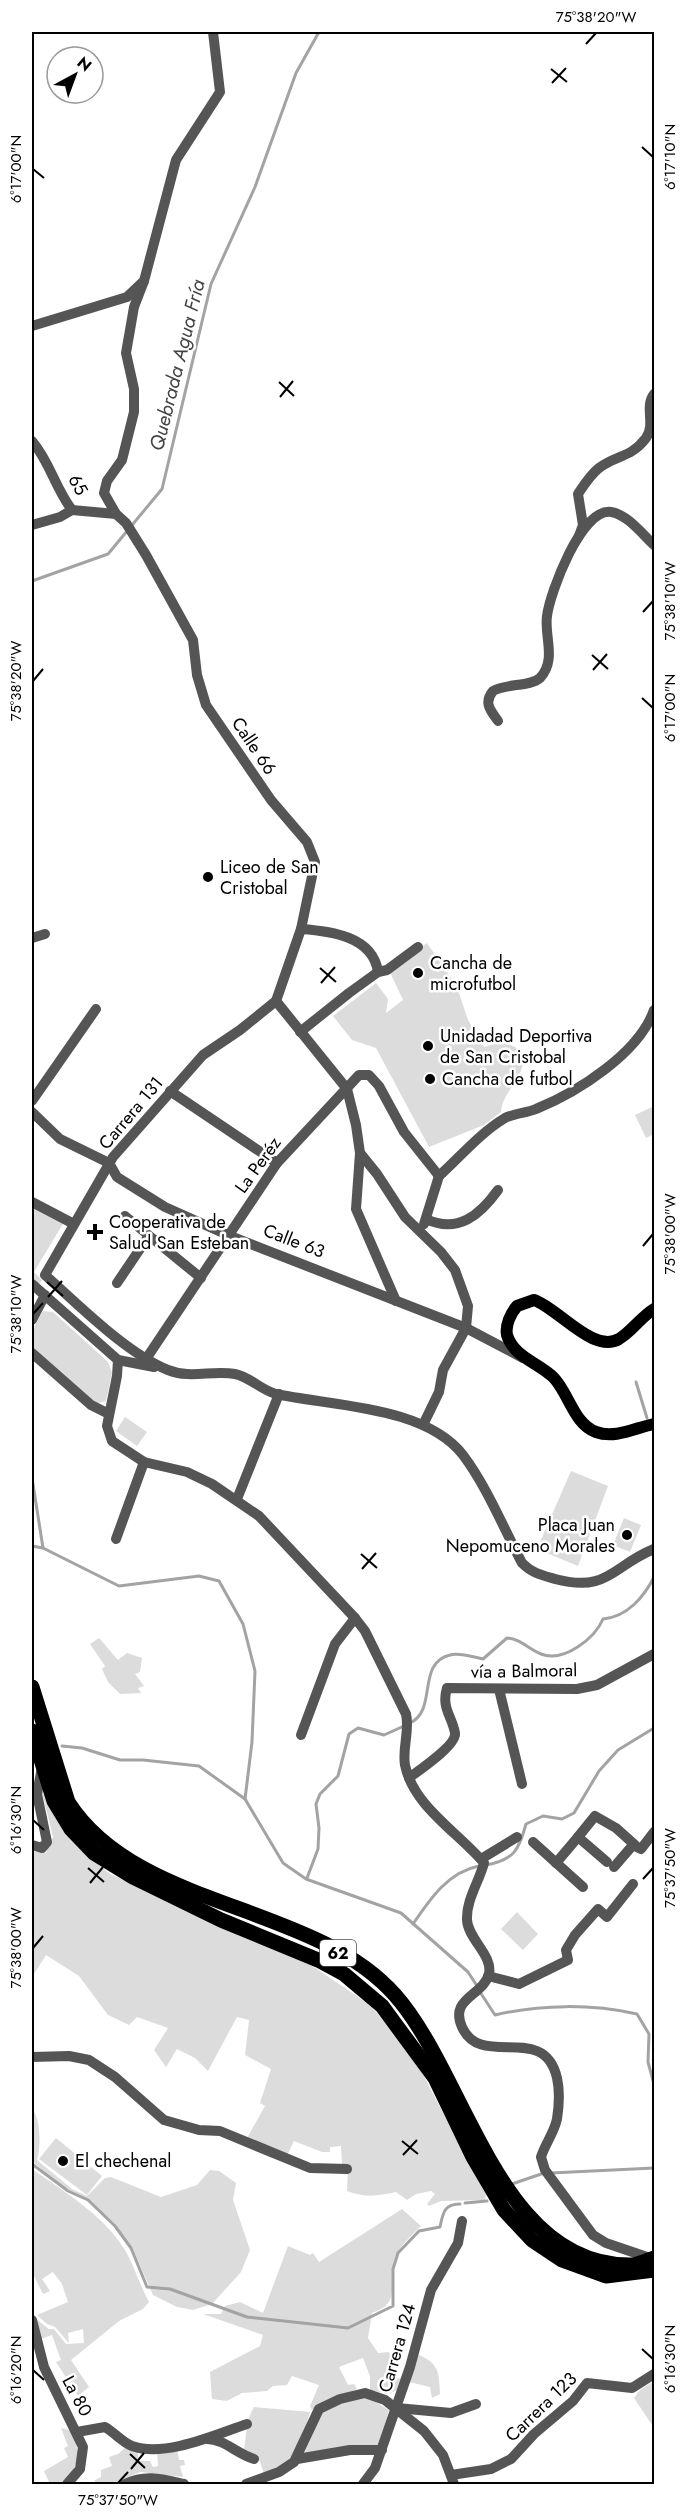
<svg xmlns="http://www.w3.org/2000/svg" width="686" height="2516" font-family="Jost,sans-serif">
<rect width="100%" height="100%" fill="#fff"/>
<g fill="#dcdcdc">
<path d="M427,943L457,987L468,1020L484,1047C501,1041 510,1041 524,1054C524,1081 503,1090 501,1112L484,1125L429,1147L376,1048L352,1040L333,1016L376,983L388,999L386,1013L403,1000L389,970Z"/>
<polygon points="654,1106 654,1134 646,1138 635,1115"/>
<polygon points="32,1204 64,1222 34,1272 42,1280 35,1290 32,1288"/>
<polygon points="43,1311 53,1312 108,1362 112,1373 106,1401 95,1404 32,1353 32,1331"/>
<polygon points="125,1417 147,1432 137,1446 116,1431"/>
<polygon points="571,1471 608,1486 578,1566 537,1549"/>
<polygon points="624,1518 641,1525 630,1552 613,1545"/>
<polygon points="99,1638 118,1660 127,1653 142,1658 140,1672 135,1674 144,1686 138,1688 141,1693 120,1694 108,1682 102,1669 105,1666 90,1644"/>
<path d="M41,1788C59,1823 80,1850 110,1874L311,1965L370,2005L415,2059L486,2195L485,2200L441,2201L429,2206L427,2204L435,2194L431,2191L416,2194L407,2200L396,2192C377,2196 366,2198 347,2191L348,2168L342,2164L341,2146L330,2147V2152H322L294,2141L286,2158L247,2138L265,2106L260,2103L271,2069L245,2055L249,2020L237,2017L208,2071L195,2058L177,2049L166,2067L154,2050L168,2028L137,2017L129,2025L108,2015L79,1976L46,1955L32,1977V1851L46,1853L53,1837Z"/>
<polygon points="517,1912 538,1934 523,1950 501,1929"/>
<path d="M32,2109C41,2118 41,2148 37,2160L72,2189L87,2196L105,2178L111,2177L161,2197L197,2185L210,2170L219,2171L236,2183L233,2200L250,2250L241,2272L212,2304L193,2310L177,2307L153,2295L132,2247L116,2225L88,2199L65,2188L32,2161Z"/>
<polygon points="56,2138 102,2176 87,2195 39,2159"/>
<path d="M32,2169C63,2191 102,2214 123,2247C134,2264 139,2284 149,2302L143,2309L119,2321L71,2360L89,2387L78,2396L56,2362L61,2360L52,2335L41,2339L36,2319L49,2329H54L66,2344L84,2343L83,2329L68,2333L69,2343L55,2327L47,2324L37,2315L68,2302L62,2284L53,2272L42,2279L50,2291L43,2294L34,2276L32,2277Z"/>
<path d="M402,2209L421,2226C413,2234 401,2245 396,2255C384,2283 405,2302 372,2313L368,2338L378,2353L389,2352L392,2363L388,2368L391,2380L392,2377L403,2379L397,2390L389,2394L370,2390V2376L363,2358L339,2367L348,2385L354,2384L357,2389L319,2404L312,2410L310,2406L319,2385L292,2376L287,2385L273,2386L267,2391L242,2393L227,2401L212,2399L210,2372L260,2346L263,2335L203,2314H221L225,2306L240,2302L263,2313L288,2246L310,2255L313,2253L319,2262Z"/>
<path d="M417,2354C439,2363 439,2372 440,2394L432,2398L430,2387L409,2382Z"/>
<polygon points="654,2381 654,2425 652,2425 634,2398 640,2390"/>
<polygon points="354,2398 369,2398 389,2410 378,2447 303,2457 321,2413"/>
<path d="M254,2407L310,2412L302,2439L288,2462L264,2474L259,2459L243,2454C247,2438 245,2421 254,2407Z"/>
<path d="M61,2428L72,2431C81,2455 80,2467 60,2484H50L44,2471L68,2457L64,2448L68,2446Z"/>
<polygon points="127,2446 138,2449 138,2461 150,2461 153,2467 158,2466 157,2451 177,2448 179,2460 184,2460 185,2465 180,2466 183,2477 140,2472 112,2484 94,2484 95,2480 101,2477 101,2470 112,2466 109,2457 118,2454"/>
</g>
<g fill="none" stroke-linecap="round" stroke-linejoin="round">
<g stroke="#a3a3a3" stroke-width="3">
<polyline points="32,581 108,554 162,489 211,284 255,187 296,73 319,32"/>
<polyline points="636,1382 647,1418"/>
<polyline points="32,1478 43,1548 119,1586 199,1576 219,1581 243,1624 255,1671 252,1742 245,1799 283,1863 306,1879 401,1913 468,1972 477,1986"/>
<polyline points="32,1546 43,1548"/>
<path d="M410,1723C438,1710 416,1663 450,1655C459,1652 473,1657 483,1659L507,1638C521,1639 528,1649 541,1654C564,1663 595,1638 603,1619C627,1617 644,1597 654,1577"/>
<polyline points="62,1746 82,1748 120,1760 143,1760 199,1766 245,1799"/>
<path d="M486,1865C514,1860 519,1850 526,1824L543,1816L562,1819L574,1813L599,1771L618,1750L654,1728"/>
<polyline points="307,1878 318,1849 319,1828 316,1804 320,1794 338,1776 349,1734 358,1728 384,1735 404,1726"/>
<path d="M413,1924C430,1899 448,1872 479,1866"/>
<path d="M480,1992L495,2015C541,2004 592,2004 637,2014L649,2034L648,2062L654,2084"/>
<path d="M32,2164L68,2191L88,2200L115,2226L131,2248L147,2287L170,2289L247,2317L348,2328L393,2306V2269L398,2253L419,2231L440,2227C443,2213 444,2204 460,2204"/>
<polyline points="551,2173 654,2168"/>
<polyline points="512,2184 544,2173"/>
<polyline points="465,2203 487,2201"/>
</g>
<g stroke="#555" stroke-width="10">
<path d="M144,281L134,307L126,353L134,389V412L122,460L107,481L104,493L116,514L126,523L146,555L193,640L197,675L206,705L271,800L307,842L315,862L301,929L276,1001L240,1030L203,1055L113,1157L45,1275C79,1305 126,1353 168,1370C190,1379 212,1370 235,1374C250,1377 261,1390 276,1394C332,1406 425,1406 463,1455C487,1487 503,1527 522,1563C532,1573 541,1575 555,1579C608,1593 612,1566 654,1549"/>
<polyline points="32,326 127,297 144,281 176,160 220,92 213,32"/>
<path d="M32,441C50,462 55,488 72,510L116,514"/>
<polyline points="32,525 60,517 72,510"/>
<path d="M579,536L583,525L578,494C584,485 590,475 599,468C616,455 631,458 646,438C656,424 644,407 654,394"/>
<path d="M498,721C491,711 483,703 493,691C507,683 530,687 540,678C557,660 544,636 547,616C550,593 581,508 611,512C627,514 643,535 654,545"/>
<path d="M301,929C330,931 373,936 378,972"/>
<polyline points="32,938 45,934"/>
<polyline points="276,1001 347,1089 356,1125 360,1153 356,1209 396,1301"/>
<polyline points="300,1032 349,993 378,972 387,970 418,947"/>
<polyline points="170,1091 277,1163"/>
<polyline points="32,1101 96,1009"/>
<polyline points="32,1112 60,1139 109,1163 117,1177 165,1207 230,1236 466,1328 523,1358"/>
<polyline points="360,1153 377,1174 405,1217 441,1252 455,1270 468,1306 466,1328 443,1370 439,1392 423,1425"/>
<polyline points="32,1202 74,1224"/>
<polyline points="125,1216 201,1278"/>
<path d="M426,1219C458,1234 480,1215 498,1190"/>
<polyline points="424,1224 439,1176"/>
<polyline points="117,1283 148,1237"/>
<polyline points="32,1284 118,1360 154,1367"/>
<polyline points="32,1320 45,1295"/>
<polyline points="32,1353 91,1405 109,1414"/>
<path d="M146,1359L277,1163L359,1075H369L379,1086L404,1132L439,1176C460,1157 480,1133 505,1118C515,1113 527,1113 536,1109C578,1092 639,1053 654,1010"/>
<path d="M118,1360L117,1376L107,1426L112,1441L144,1462L187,1472L212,1484L259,1516L355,1618L365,1631L406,1714C410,1731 402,1748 405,1765C413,1806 459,1833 484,1863C479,1882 466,1900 467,1920C468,1939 493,1955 489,1974C483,1996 449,1998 462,2027C481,2070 544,2021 557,2078C560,2091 559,2106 557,2119C554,2133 545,2144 541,2157L545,2170L593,2235L606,2243L653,2259V2261"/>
<polyline points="237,1499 279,1394"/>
<polyline points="116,1539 144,1462"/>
<polyline points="499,1689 522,1784"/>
<polyline points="301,1735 335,1644 355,1618"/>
<path d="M409,1778C418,1771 457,1745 455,1733C452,1716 441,1708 447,1688L577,1689L597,1685L654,1654"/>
<polyline points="578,1837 595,1816 616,1828 635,1845"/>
<polyline points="533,1842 583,1887"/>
<polyline points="32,1845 42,1848 47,1842 37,1794 42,1767"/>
<polyline points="481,1859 517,1837"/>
<polyline points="556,1863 578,1837 607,1862"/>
<polyline points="614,1867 633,1845 641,1849 654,1832"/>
<polyline points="488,1976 519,1984 568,1960 566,1950 575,1935 598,1909 607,1917 633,1884"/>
<polyline points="32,2057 69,2056 89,2060 115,2077 164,2120 199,2130 220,2131 310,2168 347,2169"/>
<polyline points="32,2320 44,2367 83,2447 80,2469 67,2484"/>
<polyline points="397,2408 451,2413 476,2404"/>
<path d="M77,2432L105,2427C115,2433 122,2442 132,2446C165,2458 217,2434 247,2424"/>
<path d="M207,2439C224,2439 237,2454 254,2459"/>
<polyline points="297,2459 350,2450 382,2450"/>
<polyline points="451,2475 491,2469 511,2459 534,2434 573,2401 587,2383 632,2388 654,2374"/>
<path d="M125,2484C146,2474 162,2479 184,2484"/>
<polyline points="246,2484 279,2472 294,2462 319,2409 340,2399 365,2393 385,2400 424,2431 443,2455 454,2484"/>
<polyline points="363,2484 375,2468 410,2367 431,2290 458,2243 462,2221"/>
</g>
<path stroke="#000" stroke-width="12" d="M654,1309C641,1317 632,1331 619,1339C593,1354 558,1308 534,1300L517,1306C511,1313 505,1325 507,1335C514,1358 540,1363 554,1378C569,1394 574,1424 596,1432C615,1439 635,1428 654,1424"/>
<g stroke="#000" stroke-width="15">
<path d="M32,1687L68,1802C137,1910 313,1902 395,1995C467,2076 499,2269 633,2265C640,2264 648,2260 654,2258"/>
<polyline points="32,1731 54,1801 71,1829 94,1853 133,1877 221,1920 318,1960 344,1974 382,2006 435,2078 473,2157 504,2210 532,2240 562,2260 606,2276 654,2270"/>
</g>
</g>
<path fill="none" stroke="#000" stroke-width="2" d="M586,44L596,33M551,69L567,82M552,83L566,68M642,147L653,157M33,169L44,178M279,382L294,396M280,397L293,381M643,612L653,601M592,655L608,669M593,670L607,654M33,681L43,669M642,698L653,708M320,968L336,982M321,983L335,967M643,1246L653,1234M47,1282L63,1296M48,1297L62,1281M33,1314L43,1303M361,1554L377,1568M362,1569L376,1553M33,1820L44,1830M88,1868L104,1882M643,1879L653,1868M90,1883L103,1867M33,1948L43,1936M402,2141L418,2154M403,2155L417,2140M642,2349L653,2359M33,2370L44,2380M130,2454L145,2468M131,2469L144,2453M118,2483L128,2472"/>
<g fill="#000" stroke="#fff" stroke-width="2">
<circle cx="208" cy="877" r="6"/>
<circle cx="418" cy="973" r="6"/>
<circle cx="428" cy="1046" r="6"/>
<circle cx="430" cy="1079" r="6"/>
<path d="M92 1223h6v6h6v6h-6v6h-6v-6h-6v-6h6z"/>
<circle cx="627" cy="1535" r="6"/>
<circle cx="63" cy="2161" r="6"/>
</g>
<g text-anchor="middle" stroke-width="5" stroke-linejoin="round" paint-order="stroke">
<rect fill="#fff" stroke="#4c4c4c" stroke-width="1.5" x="320" y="1940" width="36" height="26" rx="4.5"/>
<g font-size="16" font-weight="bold" fill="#000">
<text x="338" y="1959">62</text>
</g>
<g font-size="18" fill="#000" stroke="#fff">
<text transform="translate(78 485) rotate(60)" y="6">65</text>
<text transform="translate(254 746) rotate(56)" y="6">Calle 66</text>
<text transform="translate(131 1113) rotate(-50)" y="6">Carrera 131</text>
<text transform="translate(258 1165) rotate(-54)" y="6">La Peréz</text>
<text transform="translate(294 1241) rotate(21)" y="6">Calle 63</text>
<text transform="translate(524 1671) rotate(-1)" y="6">vía a Balmoral</text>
<text transform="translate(397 2348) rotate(-74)" y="6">Carrera 124</text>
<text transform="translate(77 2396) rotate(62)" y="6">La 80</text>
<text transform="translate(541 2407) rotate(-44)" y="6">Carrera 123</text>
</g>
<g font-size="18" fill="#000" stroke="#fff" text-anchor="start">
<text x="220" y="873">Liceo de San<tspan x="220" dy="21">Cristobal</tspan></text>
<text x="430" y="969">Cancha de<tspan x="430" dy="21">microfutbol</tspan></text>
<text x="440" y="1042">Unidadad Deportiva<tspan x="440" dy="21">de San Cristobal</tspan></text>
<text x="442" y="1085">Cancha de futbol</text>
<text x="109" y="1228">Cooperativa de<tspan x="109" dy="21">Salud San Esteban</tspan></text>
<text x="615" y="1531" text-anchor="end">Placa Juan<tspan x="615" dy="21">Nepomuceno Morales</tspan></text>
<text x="75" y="2167">El chechenal</text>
</g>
<g font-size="20" font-style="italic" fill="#444" stroke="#fff">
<text transform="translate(177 365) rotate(-76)" y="7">Quebrada Agua Fría</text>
</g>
</g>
<rect width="686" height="2516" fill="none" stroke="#ffffff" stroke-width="66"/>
<g transform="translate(75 75) rotate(41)"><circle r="28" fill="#ffffff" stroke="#999999" stroke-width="1.5"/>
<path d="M0-4.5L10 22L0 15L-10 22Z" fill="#000000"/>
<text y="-9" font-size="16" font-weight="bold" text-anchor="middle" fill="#000000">N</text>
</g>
<rect x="33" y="33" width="620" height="2450" fill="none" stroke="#000" stroke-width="2"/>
<g font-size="15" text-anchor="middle" fill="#000">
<text x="596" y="22">75°38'20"W</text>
<text transform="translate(670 157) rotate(-90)" y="5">6°17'10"N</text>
<text transform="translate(16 169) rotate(-90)" y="5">6°17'00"N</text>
<text transform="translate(670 601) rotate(-90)" y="5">75°38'10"W</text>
<text transform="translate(16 681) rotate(-90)" y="5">75°38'20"W</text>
<text transform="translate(670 708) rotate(-90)" y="5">6°17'00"N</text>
<text transform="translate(670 1234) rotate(-90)" y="5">75°38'00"W</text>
<text transform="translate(16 1314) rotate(-90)" y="5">75°38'10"W</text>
<text transform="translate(16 1820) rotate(-90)" y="5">6°16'30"N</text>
<text transform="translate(670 1868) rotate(-90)" y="5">75°37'50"W</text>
<text transform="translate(16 1948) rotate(-90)" y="5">75°38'00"W</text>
<text transform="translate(670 2359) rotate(-90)" y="5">6°16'30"N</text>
<text transform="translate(16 2370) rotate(-90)" y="5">6°16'20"N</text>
<text x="118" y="2505">75°37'50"W</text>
</g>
</svg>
